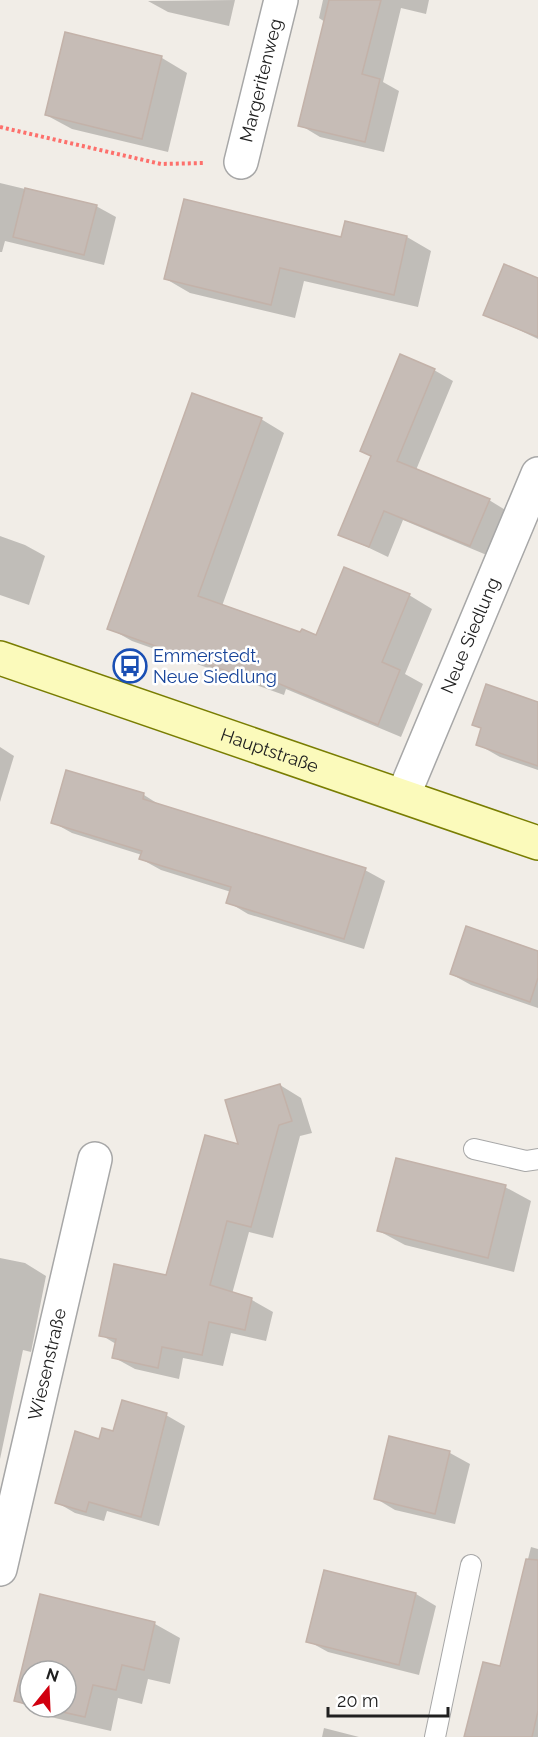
<svg xmlns="http://www.w3.org/2000/svg" width="538" height="1737" font-family="Raleway,sans-serif">
<rect width="100%" height="100%" fill="#f1ede7"/>
<g fill="#0003" fill-rule="evenodd">
<polygon points="235,0 229,26 168,12 148,1"/>
<polygon points="323,0 429,0 426,14 401,8 383,82 399,91 384,152 320,137 300,125 325,22 319,18"/>
<polygon points="66,34 162,58 187,73 168,152 72,129 46,115"/>
<polygon points="0,183 96,206 116,217 104,265 5,241 2,252 0,252"/>
<polygon points="346,223 407,237 431,251 418,307 304,281 295,318 190,293 166,279 342,239"/>
<polygon points="538,280 538,339 485,314"/>
<polygon points="434,370 453,381 416,470 489,500 507,511 489,556 403,520 388,557 340,534 373,457 361,451"/>
<polygon points="261,419 284,433 222,606 301,634 317,637 409,595 432,609 405,674 423,684 401,737 286,689 284,695 132,641 109,628"/>
<polygon points="0,536 25,545 45,556 29,605 0,595"/>
<polygon points="538,703 538,770 500,757 477,744 482,729 474,724"/>
<polygon points="0,747 14,756 0,802"/>
<polygon points="144,795 163,807 365,870 385,881 364,949 248,914 228,902 231,892 161,870 141,859 142,855 72,833 52,822"/>
<polygon points="538,952 538,1008 471,985 451,974"/>
<polygon points="280,1085 301,1098 312,1133 300,1136 273,1238 249,1232 232,1294 252,1300 273,1312 266,1341 231,1333 223,1366 183,1358 179,1379 135,1369 113,1357 116,1344 101,1335 168,1277 240,1147"/>
<polygon points="505,1187 531,1201 514,1272 405,1245 379,1231"/>
<polygon points="0,1258 25,1263 46,1276 31,1352 23,1350 0,1459"/>
<polygon points="166,1415 185,1426 159,1526 107,1511 104,1521 75,1513 56,1502 100,1440 114,1432"/>
<polygon points="390,1438 450,1453 470,1464 455,1524 395,1510 375,1498"/>
<polygon points="531,1547 538,1549 538,1737 487,1737 501,1668"/>
<polygon points="325,1572 416,1594 436,1606 419,1675 328,1652 308,1641"/>
<path d="M41,1596L155,1624L180,1638L170,1684L148,1679L142,1704L118,1698L111,1731L42,1715L16,1700ZM30,1671H66V1707H30Z"/>
<polygon points="324,1728 359,1737 322,1737"/>
</g>
<g fill="#c6bcb6" stroke="#c3b2a9" stroke-width="1.5">
<polygon points="329,0 381,0 362,74 380,79 365,142 298,126"/>
<polygon points="65,32 162,56 142,139 45,115"/>
<polygon points="25,188 97,205 84,255 13,237"/>
<polygon points="184,199 341,237 345,221 407,236 394,295 280,268 271,305 164,279"/>
<polygon points="504,264 538,278 538,337 483,315"/>
<polygon points="400,354 435,369 397,461 490,499 470,546 384,511 369,547 338,535 371,456 360,451"/>
<polygon points="192,393 262,418 198,596 300,632 302,629 316,635 344,567 410,594 382,662 400,670 378,725 263,677 261,683 107,629"/>
<polygon points="486,684 538,702 538,766 476,745 481,728 472,725"/>
<polygon points="66,770 144,793 143,799 366,868 344,939 226,903 231,887 139,859 142,851 51,823"/>
<polygon points="466,926 538,951 538,978 530,1002 450,974"/>
<polygon points="280,1084 292,1121 279,1125 251,1227 227,1221 210,1285 252,1298 245,1330 209,1322 202,1355 162,1347 158,1368 112,1358 116,1339 99,1336 114,1264 166,1275 205,1135 238,1144 225,1100"/>
<polygon points="396,1158 506,1185 488,1258 377,1231"/>
<polygon points="122,1400 167,1413 141,1517 89,1502 86,1512 55,1503 75,1431 99,1439 102,1428 113,1431"/>
<polygon points="389,1436 450,1451 435,1514 374,1499"/>
<polygon points="526,1559 538,1560 538,1711 532,1737 464,1737 483,1662 500,1666"/>
<polygon points="324,1570 416,1593 399,1665 306,1642"/>
<polygon points="40,1594 155,1622 144,1670 122,1665 116,1690 93,1685 85,1717 40,1707 66,1707 66,1671 30,1671 30,1705 14,1701"/>
</g>
<g fill="none" stroke-linecap="round" stroke-linejoin="round">
<g stroke="#a7a7a7" stroke-width="22">
<g id="lane">
<polyline points="474,1149 526,1161 538,1159"/>
<polyline points="435,1737 471,1565"/>
</g>
</g>
<g stroke="#a7a7a7" stroke-width="36">
<g id="street">
<path id="s1" d="M241,162L281,0"/>
<path id="s2" d="M403,796L538,474"/>
<path id="s3" d="M0,1569L95,1159"/>
</g>
</g>
<g stroke="#797d02" stroke-width="36">
<g id="secondary">
<path id="s4" d="M0,658L538,843"/>
</g>
</g>
<polyline stroke="#fd706c" stroke-width="4" stroke-dasharray="3 3" stroke-linecap="butt" points="0,127 161,164 205,163"/>
<use href="#lane" stroke="#fff" stroke-width="20"/>
<use href="#street" stroke="#fff" stroke-width="33"/>
<use href="#secondary" stroke="#fbfabb" stroke-width="33"/>
</g>
<defs>
<g id="bus-ring" transform="scale(1.725)"><circle r="9.5" fill="#fff" stroke="#1a4fb4" stroke-width="1.5"/><path d="M-5-6H5V4H4V6H2V4H-2V6H-4V4H-5ZM-3.5-4V0h7V-4ZM-3.5 1.2v1.5H-2V1.2ZM2 1.2v1.5H3.5V1.2Z" fill="#1a4fb4"/></g>
</defs>
<g fill-rule="evenodd">
<use href="#bus-ring" x="130" y="666"/>
</g>
<g text-anchor="middle" stroke-width="5" stroke-linejoin="round" paint-order="stroke">
<g font-size="18" fill="#202020" stroke="#fff">
<text dy="6" stroke="none"><textPath href="#s1" startOffset="84">Margeritenweg</textPath></text>
<text dy="6" stroke="none"><textPath href="#s2" startOffset="174">Neue Siedlung</textPath></text>
<text dy="6" stroke="none"><textPath href="#s4" startOffset="285">Hauptstraße</textPath></text>
<text dy="6" stroke="none"><textPath href="#s3" startOffset="210">Wiesenstraße</textPath></text>
</g>
<g font-size="18" fill="#164399" stroke="#fff" text-anchor="start">
<text x="153" y="662">Emmerstedt,<tspan x="153" dy="21">Neue Siedlung</tspan></text>
</g>
</g>
<g transform="translate(48 1689) rotate(18)"><circle r="28" fill="#ffffff" stroke="#a6a6a6" stroke-width="1.5"/>
<path d="M0-4.5L10 22L0 15L-10 22Z" fill="#d1000f"/>
<text y="-9" font-size="16" font-weight="bold" text-anchor="middle" fill="#202020">N</text>
</g>
<path d="M328 1707v9h120v-9" fill="none" stroke="#202020" stroke-width="3"/>
<text x="337" y="1707" font-size="18" fill="#202020" stroke="#ffffff" stroke-width="4.5" paint-order="stroke">20 m</text>
</svg>
